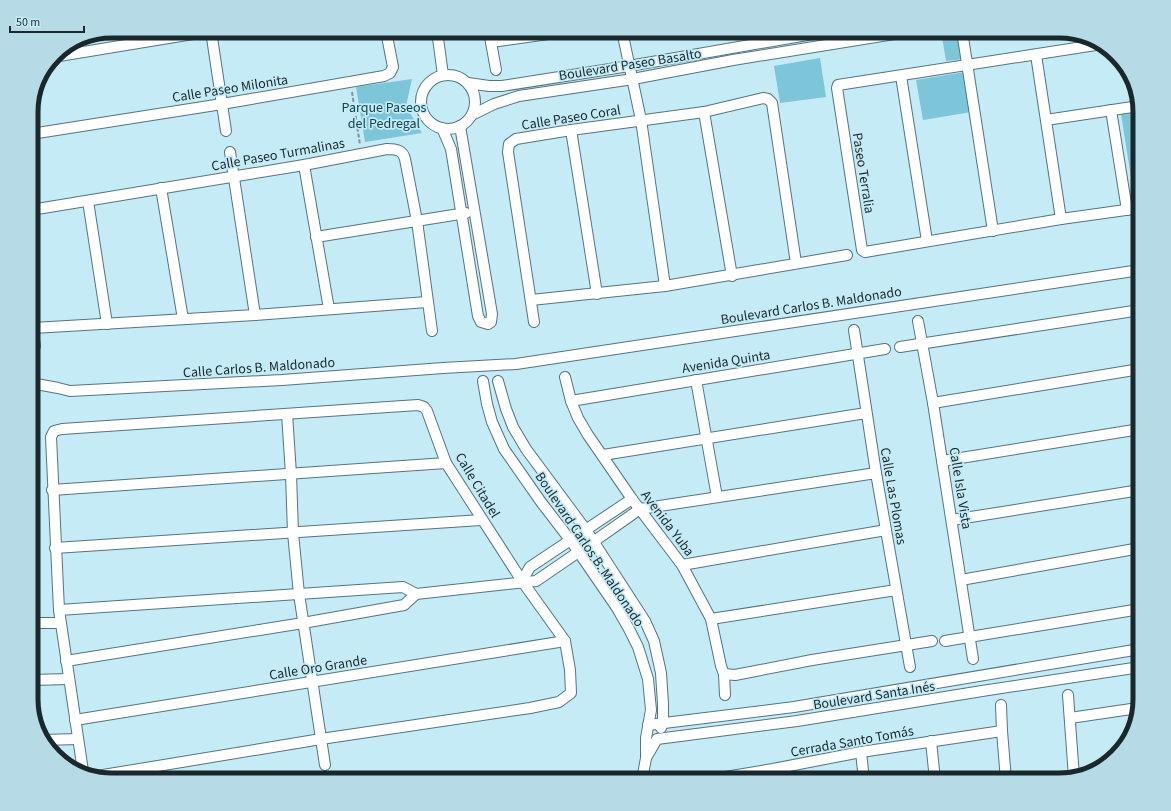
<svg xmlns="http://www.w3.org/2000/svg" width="1171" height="811" font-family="'Source Sans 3',sans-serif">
<rect width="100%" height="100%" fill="#c5ebf6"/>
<g fill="#7dc5d9">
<polygon points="960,34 963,59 946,61 942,37"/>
<polygon points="820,58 826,97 780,103 774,66"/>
<polygon points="965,72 971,112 923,120 916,80"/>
<polygon points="412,79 406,106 422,133 365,142 356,87"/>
<polygon points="1140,111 1140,202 1135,203 1121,114"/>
</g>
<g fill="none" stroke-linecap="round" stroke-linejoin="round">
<g stroke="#537580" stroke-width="12">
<g id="minor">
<polyline points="211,31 226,131"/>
<polyline points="437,31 443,75"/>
<polyline points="489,31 496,70"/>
<polyline points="622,31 641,120 665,286"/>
<polyline points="962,31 993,231"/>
<polyline points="491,42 570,31"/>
<polyline points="1102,44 838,85 837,88 862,250 865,252 1061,219 1140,208"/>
<polyline points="1036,55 1061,219"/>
<polyline points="53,57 211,31"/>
<circle cx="448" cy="102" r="27"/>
<polyline points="901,76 927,241"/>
<polyline points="468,83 489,86 502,86 629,66 830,31"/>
<polyline points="1111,110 1127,210"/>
<polyline points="704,112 732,276"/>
<polyline points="472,115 494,104 519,96 633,79 733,60 913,31"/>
<polyline points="1046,120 1139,106"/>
<polyline points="442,128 451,149 478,316 481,322 488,324 491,322 492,314 460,126"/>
<polyline points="571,130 597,294"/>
<polyline points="31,134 222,104 384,76 390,73 393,67 386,31"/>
<polyline points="230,152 255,315"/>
<polyline points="304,165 329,309"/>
<polyline points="161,188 183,319"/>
<polyline points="88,201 107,324"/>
<path d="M31,210L304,165L387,149C396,149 403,150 405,159L417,221L432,331"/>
<polyline points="316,237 466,213"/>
<polyline points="531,300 665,286 847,255"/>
<polyline points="31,317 35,346"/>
<polyline points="918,321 933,403 973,659"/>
<polyline points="534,322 508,152 509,144 516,139 571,130 704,112 763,98 768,99 772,103 796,263"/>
<polyline points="33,328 255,315 427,302"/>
<polyline points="854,330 876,473 910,667"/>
<polyline points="900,347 1140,310"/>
<polyline points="565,377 571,401 578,418 588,435 632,499 682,565 711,619 721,666 724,674 725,695"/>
<polyline points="696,380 717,497"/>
<polyline points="483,381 487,404 492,422 504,449 541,502 571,541 617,608 629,629 638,647 648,679 651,710 646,738 646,758"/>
<polyline points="498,381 506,409 513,427 526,449 586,530 645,621 654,641 661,673 663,704 663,723 661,728"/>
<polyline points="31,383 58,388 70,391 282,380 443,368 516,364 1140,270"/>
<polyline points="571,401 885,349"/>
<polyline points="933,403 1140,369"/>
<polyline points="287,414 291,474 293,533 299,594 325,765"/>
<polyline points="603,455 866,413"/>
<polyline points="942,461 1140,429"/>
<polyline points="52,490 446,463"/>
<polyline points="952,520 1140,490"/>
<polyline points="55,548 481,520"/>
<polyline points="682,565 886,530"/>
<polyline points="961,580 1140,548"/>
<polyline points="522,581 530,567 632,499"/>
<polyline points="59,610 403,587 416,594 536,581 593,542 640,509 876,473"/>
<polyline points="711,619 896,590"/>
<polyline points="31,623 60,623"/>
<polyline points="945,641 1140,609"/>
<polyline points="66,661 303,623 404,605 416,594"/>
<polyline points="724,674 735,675 812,660 932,641"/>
<polyline points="31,680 69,679"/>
<polyline points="1068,695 1074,777"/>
<polyline points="1001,705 1002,731 1006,780"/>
<polyline points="1070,718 1138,708"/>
<polyline points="75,720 565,641"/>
<polyline points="648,725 794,707 1140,649"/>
<polyline points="42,740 78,739"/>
<polyline points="931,741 935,780"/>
<polyline points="861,752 864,780"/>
<polyline points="83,771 59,610 51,437 54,431 62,429 418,405 424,407 427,411 446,463 522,581 565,641 570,670 571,693 559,702 530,708 321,739 97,776"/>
<polyline points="642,780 646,758 657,739 797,721 982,691 1140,667"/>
<polyline points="707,780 773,769 861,752 1002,731"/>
</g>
</g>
<polyline stroke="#79959d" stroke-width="2" stroke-dasharray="4 2" stroke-linecap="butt" points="352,92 360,145"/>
<use href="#minor" stroke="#fff" stroke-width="10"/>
</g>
<g text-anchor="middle" stroke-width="3.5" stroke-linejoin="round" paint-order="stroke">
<g font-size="14" fill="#19282c" stroke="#c5ebf6">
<text transform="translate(630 64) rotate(-9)" y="5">Boulevard Paseo Basalto</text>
<text transform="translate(230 88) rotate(-9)" y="5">Calle Paseo Milonita</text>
<text transform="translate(571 117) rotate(-9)" y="5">Calle Paseo Coral</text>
<text transform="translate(278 154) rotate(-10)" y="5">Calle Paseo Turmalinas</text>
<text transform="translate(864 173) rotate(81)" y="5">Paseo Terralia</text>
<text transform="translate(811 305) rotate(-9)" y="5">Boulevard Carlos B. Maldonado</text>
<text transform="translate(726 361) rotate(-9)" y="5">Avenida Quinta</text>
<text transform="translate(259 367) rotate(-4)" y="5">Calle Carlos B. Maldonado</text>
<text transform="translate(478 485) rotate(59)" y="5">Calle Citadel</text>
<text transform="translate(961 488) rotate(81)" y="5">Calle Isla Vista</text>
<text transform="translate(894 496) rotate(80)" y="5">Calle Las Plomas</text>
<text transform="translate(668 523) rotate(53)" y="5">Avenida Yuba</text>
<text transform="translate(590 549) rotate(56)" y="5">Boulevard Carlos B. Maldonado</text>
<text transform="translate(318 667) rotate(-9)" y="5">Calle Oro Grande</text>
<text transform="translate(874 695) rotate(-9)" y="5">Boulevard Santa Inés</text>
<text transform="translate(852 741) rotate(-10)" y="5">Cerrada Santo Tomás</text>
</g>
<g font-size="14" fill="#104350" stroke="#c5ebf6">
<text x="384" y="112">Parque Paseos<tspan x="384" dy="16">del Pedregal</tspan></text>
</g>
</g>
<path d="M0 0H1171V811H0ZM112 38H1059A74 74 0 0 1 1133 112V699A74 74 0 0 1 1059 773H112A74 74 0 0 1 38 699V112A74 74 0 0 1 112 38Z" fill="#b7dbe6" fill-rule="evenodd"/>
<path fill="none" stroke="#19282c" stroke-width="5" d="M112 38H1059A74 74 0 0 1 1133 112V699A74 74 0 0 1 1059 773H112A74 74 0 0 1 38 699V112A74 74 0 0 1 112 38Z"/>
<path d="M10 26v6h74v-6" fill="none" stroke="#19282c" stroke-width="2"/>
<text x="16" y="26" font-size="12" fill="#19282c" stroke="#c5ebf6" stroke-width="3" paint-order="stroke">50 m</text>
</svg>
